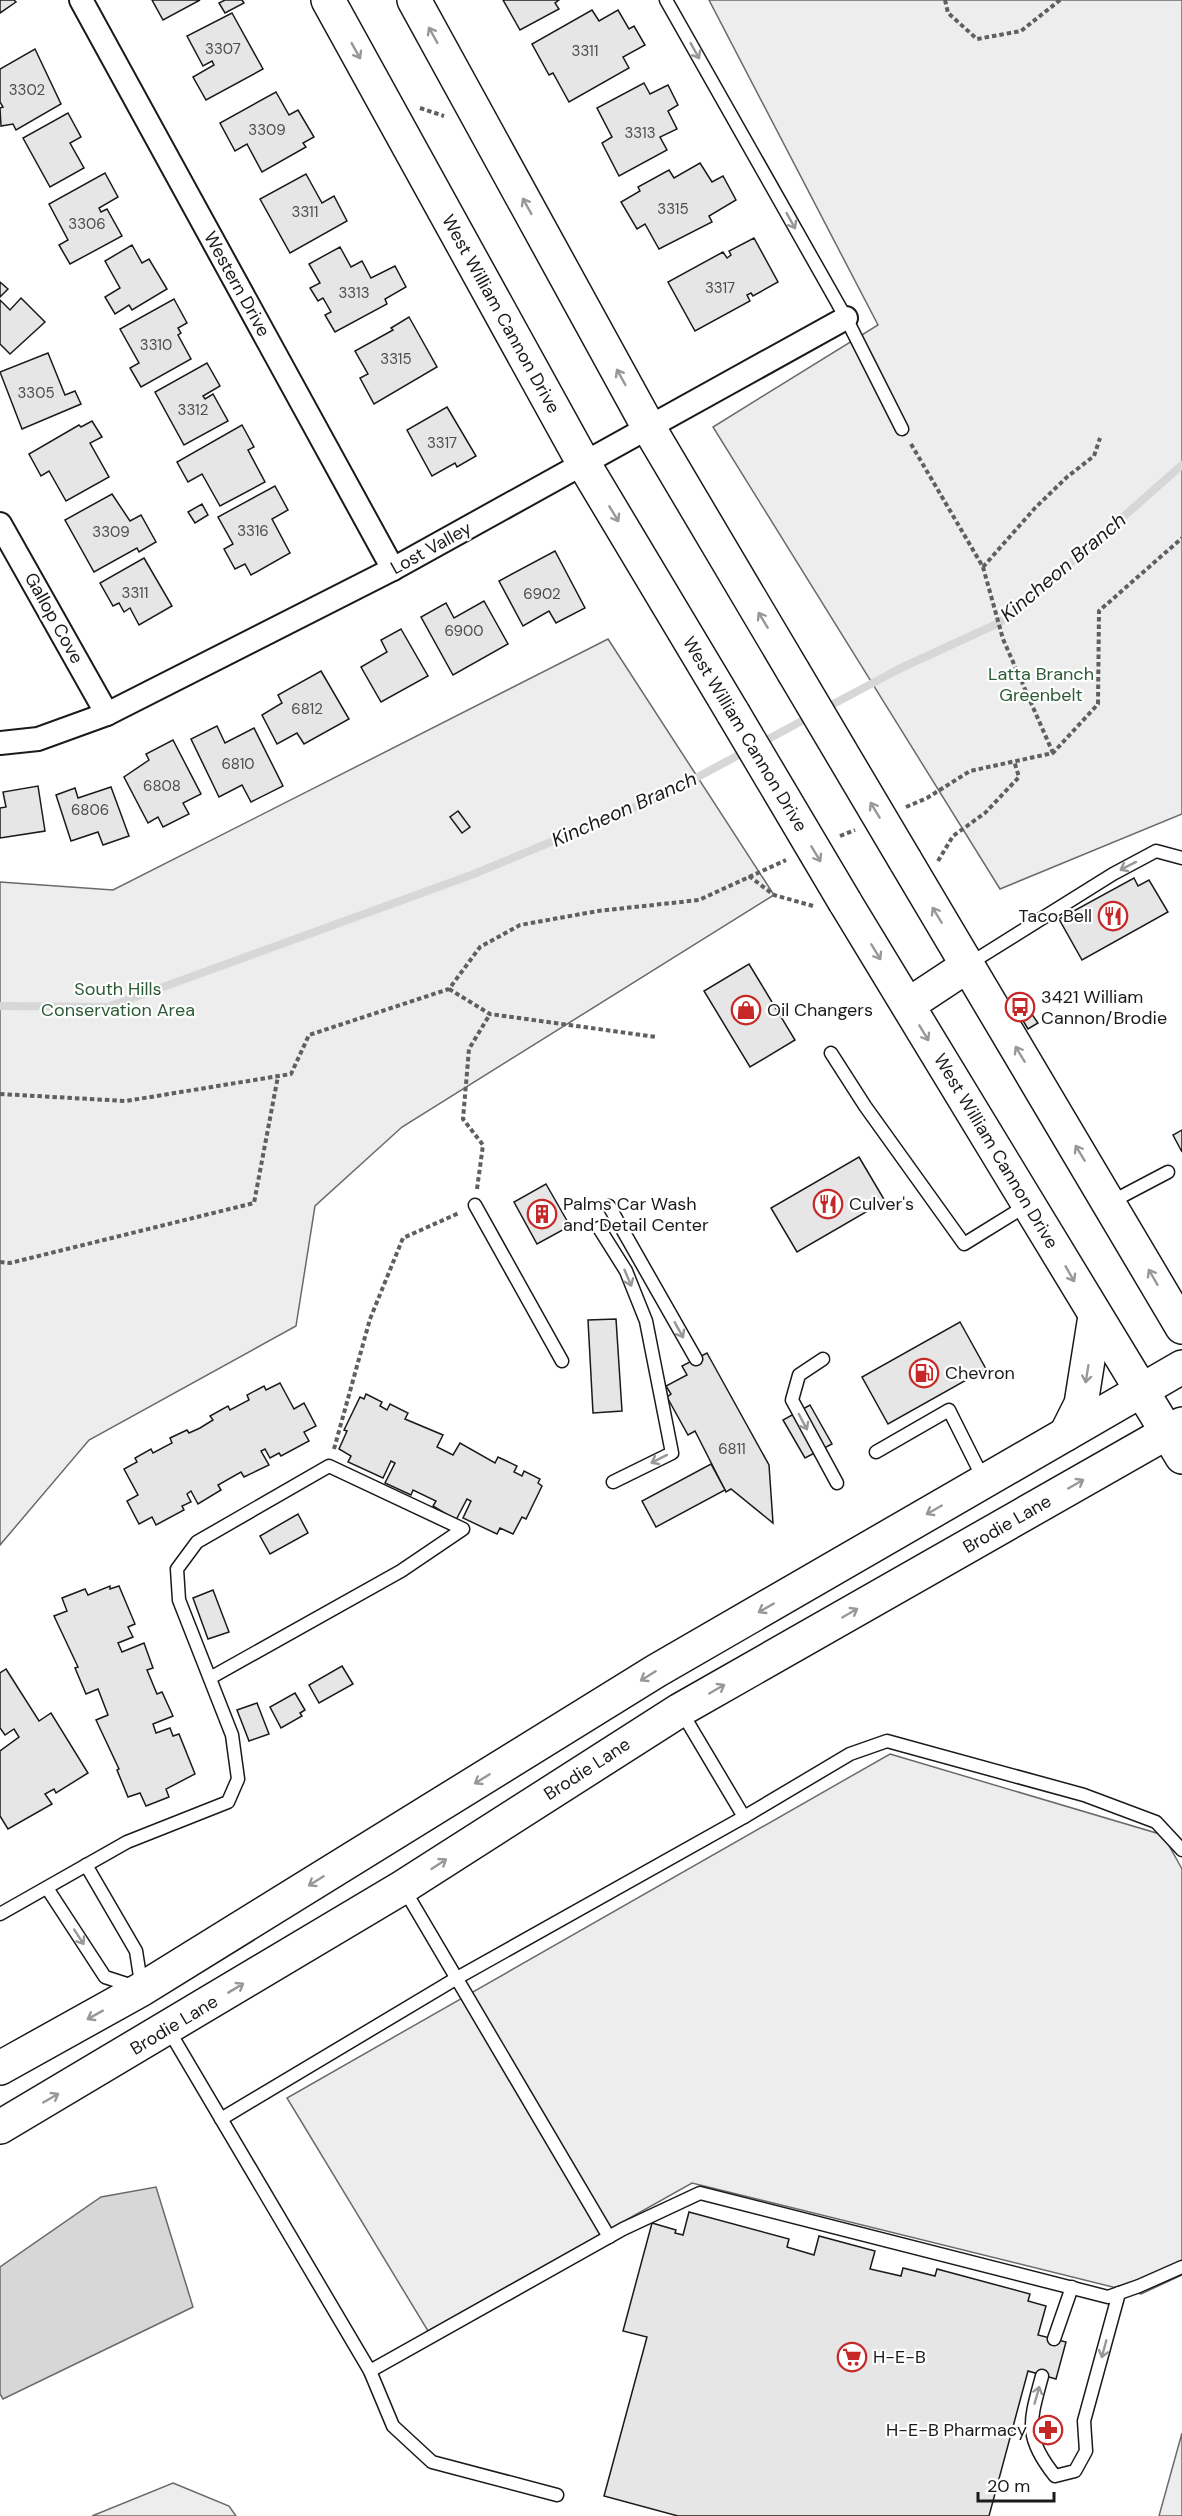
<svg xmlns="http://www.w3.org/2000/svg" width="1182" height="2516" font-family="'DM Sans',sans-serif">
<rect width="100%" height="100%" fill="#fff"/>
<g fill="#ededed" stroke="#6a6a6a" stroke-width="1.5">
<polygon points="709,0 1182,0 1182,814 1000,889 713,427 878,325"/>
<polygon points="608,639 774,895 402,1127 315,1206 296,1326 89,1440 0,1545 0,882 113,890"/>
<polygon points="890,1754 1163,1835 1182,1869 1182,2275 1141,2294 692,2183 428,2331 287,2098"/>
<polygon points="1182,2433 1182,2516 1159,2516"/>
<polygon points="173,2483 229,2506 236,2516 92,2516"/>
</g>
<polygon fill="#d7d7d7" stroke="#6a6a6a" stroke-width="1.5" points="156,2187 193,2307 3,2399 0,2394 0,2267 101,2197"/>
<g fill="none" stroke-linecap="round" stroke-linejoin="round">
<g stroke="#d7d7d7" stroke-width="8">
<polyline points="824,709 901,668 999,623 1028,601 1182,465"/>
<polyline points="761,743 811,716"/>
<polyline points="0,1006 108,1007 474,874 666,794 748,750"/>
</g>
</g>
<g fill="#e6e6e6" stroke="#1a1a1a" stroke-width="1.5">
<polygon points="0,0 14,0 16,2 0,13"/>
<polygon points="152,0 200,0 163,20"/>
<polygon points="225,0 242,0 244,3 225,13 219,3"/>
<polygon points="503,0 559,0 555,3 559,9 520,30"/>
<polygon points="592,10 599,21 618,10 629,29 634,26 645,45 623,57 629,68 569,102 553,73 549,75 532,44"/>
<polygon points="232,13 263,69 206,100 193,77 214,65 212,61 203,66 187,36"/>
<polygon points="35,49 61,104 16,130 13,124 1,126 0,108 3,107 0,102 0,69"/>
<polygon points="644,83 650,94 668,85 678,105 668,111 677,129 660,137 667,150 619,176 602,143 612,137 597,108"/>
<polygon points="276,92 289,115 298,110 314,137 303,143 306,147 262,172 247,144 235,151 220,123"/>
<polygon points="68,113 81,137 70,143 84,168 50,187 23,138"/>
<polygon points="700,163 712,182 723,176 736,200 709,216 712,222 659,249 645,224 637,229 621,202 640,191 638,187 669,170 674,178"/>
<polygon points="105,173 118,197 99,208 101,212 107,209 122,236 70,264 59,245 68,240 49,204"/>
<polygon points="306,174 322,203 334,196 347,221 290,253 260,199"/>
<polygon points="754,238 778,282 753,296 751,293 747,295 750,301 695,331 668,282 723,252 727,258 731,255 729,251"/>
<polygon points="132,245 142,263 149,259 167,289 132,310 129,305 115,314 105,297 120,288 105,261"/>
<polygon points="340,247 351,267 362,261 371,278 395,266 406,287 385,299 387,304 335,332 325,315 331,312 323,298 318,301 310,288 320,283 309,264"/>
<polygon points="0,282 8,289 0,297"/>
<polygon points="21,298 45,322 10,354 0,344 0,300 10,310"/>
<polygon points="174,299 187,323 178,328 181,333 178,335 191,359 141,387 130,368 139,363 120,329"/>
<polygon points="409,317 437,367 374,404 360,378 368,374 355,351 393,330 391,328"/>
<polygon points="48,353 65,395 75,391 81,404 22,429 0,372"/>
<polygon points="207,363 220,386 203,396 205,399 213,394 228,421 184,445 155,392"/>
<polygon points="447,407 476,456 457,467 455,463 432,476 407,430"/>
<polygon points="92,421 102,437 90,443 109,477 66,501 49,471 41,476 29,454 79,425 81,427"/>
<polygon points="242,425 254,447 248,450 265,482 220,506 202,474 188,482 177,462"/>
<polygon points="275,486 288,510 272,519 290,553 251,575 245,564 235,569 224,549 233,544 218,517"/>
<polygon points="112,494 130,521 141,515 156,542 139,552 137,548 94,572 65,520"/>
<polygon points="202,504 208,515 195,523 188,512"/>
<polygon points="555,551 585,608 556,623 549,611 523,626 499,581"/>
<polygon points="144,558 172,606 139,625 130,608 124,612 119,603 113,606 100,583"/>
<polygon points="484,601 508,644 453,675 421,617 446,603 454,618"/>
<polygon points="401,629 428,676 381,702 361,667 387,652 381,640"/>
<polygon points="321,671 349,719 304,744 297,733 277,744 262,715 282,703 278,695"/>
<polygon points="217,726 225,743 254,728 283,786 251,802 242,785 219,797 191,739"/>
<polygon points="173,740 201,794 183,803 189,814 163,827 158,817 148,823 124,777 149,760 146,754"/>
<polygon points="38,786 45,831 0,838 0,808 6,807 3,792"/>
<polygon points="111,787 129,836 103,845 98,832 71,841 56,795 75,788 78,798"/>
<polygon points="458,811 470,827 462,833 450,817"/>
<polygon points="1134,878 1138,886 1149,880 1168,912 1082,960 1059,919"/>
<polygon points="749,964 795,1040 750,1067 704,991"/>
<polygon points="1031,1013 1038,1023 1028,1029 1022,1019"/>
<polygon points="1182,1130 1182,1152 1173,1135"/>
<polygon points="859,1157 885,1201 797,1252 771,1208"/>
<polygon points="546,1184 570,1226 537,1244 514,1202"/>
<polygon points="616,1319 622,1411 593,1413 588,1320"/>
<polygon points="960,1322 986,1369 888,1424 862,1377"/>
<polygon points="707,1353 769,1465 773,1523 731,1489 726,1492 695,1431 688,1435 667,1397 671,1394 666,1386 687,1375 682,1366"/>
<polygon points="280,1383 294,1409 304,1403 316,1426 304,1432 309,1441 281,1456 279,1453 270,1458 265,1449 261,1451 269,1465 244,1477 241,1472 218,1485 221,1490 198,1504 191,1491 187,1494 191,1502 182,1506 184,1510 156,1525 152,1517 139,1524 127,1501 138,1495 124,1469 137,1462 135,1458 151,1449 153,1453 172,1443 170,1438 187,1430 189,1433 200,1428 213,1420 210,1416 228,1406 230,1410 249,1400 247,1395 264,1386 266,1390"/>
<polygon points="366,1394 382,1402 380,1406 387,1410 390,1404 408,1413 405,1419 443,1435 437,1447 453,1455 460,1443 495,1463 498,1457 517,1466 514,1472 522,1476 524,1471 540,1479 538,1483 542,1486 526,1519 522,1517 513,1534 500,1528 497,1534 463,1518 471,1501 467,1499 456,1520 433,1506 436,1501 413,1490 411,1495 385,1483 395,1463 391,1461 383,1478 348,1462 351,1456 339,1449 347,1431 344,1430 360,1397 364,1399"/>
<polygon points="810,1405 832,1444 805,1458 783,1420"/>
<polygon points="711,1464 725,1490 656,1527 642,1501"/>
<polygon points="298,1514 308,1533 270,1554 260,1536"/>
<polygon points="110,1586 110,1589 119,1586 135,1624 128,1627 133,1637 118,1643 122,1652 144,1643 153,1668 147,1670 157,1694 162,1692 173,1716 153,1724 156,1733 170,1728 173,1736 179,1734 195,1774 166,1789 169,1797 146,1806 140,1793 128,1797 117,1770 119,1769 96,1720 108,1715 98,1689 86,1694 75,1668 78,1667 54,1616 67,1611 62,1598 85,1589 88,1595"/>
<polygon points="213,1590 229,1632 208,1639 193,1598"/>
<polygon points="342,1666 353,1684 319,1703 309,1685"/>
<polygon points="6,1669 39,1721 51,1713 88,1773 56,1793 54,1789 45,1794 52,1804 8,1829 0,1816 0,1751 19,1737 14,1729 5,1735 0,1728 0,1673"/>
<polygon points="295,1693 305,1710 300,1713 302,1716 281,1728 270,1707"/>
<polygon points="257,1703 269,1734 249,1741 237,1710"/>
<polygon points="689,2212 789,2239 787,2247 814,2255 819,2236 875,2251 870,2269 901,2276 903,2268 935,2276 937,2269 1030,2294 1028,2301 1046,2306 1038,2335 1066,2342 1056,2379 1028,2371 989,2516 678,2516 604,2496 647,2337 623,2331 652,2223 676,2230 675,2233 683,2235"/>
</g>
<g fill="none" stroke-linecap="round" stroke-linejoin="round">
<g stroke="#1a1a1a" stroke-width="15">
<g id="service">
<polyline points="666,0 846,318 902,429"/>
<polyline points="969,964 1113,874 1156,851 1182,858"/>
<polyline points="831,1053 865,1106 964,1244 1027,1205"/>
<polyline points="1111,1202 1168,1172"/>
<polyline points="475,1205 562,1361"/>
<polyline points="609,1206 696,1359"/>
<polyline points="599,1228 626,1271 646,1321 672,1453 613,1482"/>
<polyline points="823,1359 799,1375 792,1400 837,1483"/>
<polyline points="876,1452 949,1410 984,1480"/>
<polyline points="681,1711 744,1817"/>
<polyline points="47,1888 105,1977 142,1989 136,1951 86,1865"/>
<polyline points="404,1889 609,2237"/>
<polyline points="0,1914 127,1842 228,1802 238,1779 232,1735 179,1600 177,1569 197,1542 329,1466 463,1529 401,1571 210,1678"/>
<polyline points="168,2029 370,2371 623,2229 700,2193 1108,2297 1139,2286 1182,2267"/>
<polyline points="221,2119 457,1978 744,1817 850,1754 887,1741 1084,1795 1156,1822 1182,1850"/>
<polyline points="1054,2339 1072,2287"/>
<polyline points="370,2371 393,2426 432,2462 557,2495"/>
<path d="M1042,2376C1030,2421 1023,2436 1055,2476L1075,2471L1086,2451L1084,2421L1119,2293"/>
</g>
</g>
<g stroke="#1a1a1a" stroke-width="26">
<g id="minor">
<polyline points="81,0 393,569"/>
<polyline points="0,524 107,714"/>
<polyline points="0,743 38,739 107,714 393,569 846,318"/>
</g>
</g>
<g stroke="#1a1a1a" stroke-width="36">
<g id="secondary">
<polyline points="328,0 584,464 733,713"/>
<polyline points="414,0 649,428 793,671"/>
<polyline points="905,860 1182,1327"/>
<polyline points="845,902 1182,1457"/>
<polyline points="908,1005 967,966"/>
<polyline points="1066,1434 1081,1404 1095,1316"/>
<polyline points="0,2068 142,1989 656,1671 1182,1367"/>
<polyline points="0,2127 403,1887 680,1710 1182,1424"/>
</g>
</g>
<g stroke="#5f5f5f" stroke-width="4" stroke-dasharray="4.5 3" stroke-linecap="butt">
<polyline points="945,0 948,13 977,39 1021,31 1060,0"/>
<polyline points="420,108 444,116"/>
<polyline points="911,444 983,567 1003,639 1053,753"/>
<polyline points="983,567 1035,508 1067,477 1094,456 1100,438"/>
<polyline points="906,807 927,798 970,771 1053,753 1098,704 1099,611 1182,538"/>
<polyline points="840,836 855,830"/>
<polyline points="938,861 953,836 985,813 1019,777 1014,761"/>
<polyline points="749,876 774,895 813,906"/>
<polyline points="449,989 490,1014 656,1037"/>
<polyline points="0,1094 126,1101 291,1074 309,1035 449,989 480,947 520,925 598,911 699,900 786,860"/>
<polyline points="477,1189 483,1145 463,1119 469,1049 490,1014"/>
<polyline points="0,1262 10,1263 254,1203 278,1076"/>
<polyline points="334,1449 370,1319 403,1238 459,1213"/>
</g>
<use href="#service" stroke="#fff" stroke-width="12"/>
<use href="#minor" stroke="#fff" stroke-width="22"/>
<use href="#secondary" stroke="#fff" stroke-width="33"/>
<g stroke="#1a1a1a" stroke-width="36" stroke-linecap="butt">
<g id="secondary-bridge">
<polyline points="793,671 905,860"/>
<polyline points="733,713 845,902"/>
</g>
</g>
<use href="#secondary-bridge" stroke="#fff" stroke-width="33"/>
</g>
<defs><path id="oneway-shaft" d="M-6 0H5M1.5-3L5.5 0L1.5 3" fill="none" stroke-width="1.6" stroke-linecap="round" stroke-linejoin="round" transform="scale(1.5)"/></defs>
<g stroke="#989898">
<use href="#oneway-shaft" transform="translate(433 35) rotate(-119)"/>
<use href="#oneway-shaft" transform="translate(356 51) rotate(61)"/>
<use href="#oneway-shaft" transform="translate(695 51) rotate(61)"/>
<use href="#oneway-shaft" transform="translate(527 206) rotate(-119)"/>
<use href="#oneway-shaft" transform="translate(791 221) rotate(61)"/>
<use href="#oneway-shaft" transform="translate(621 377) rotate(-119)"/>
<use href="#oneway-shaft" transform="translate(614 514) rotate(59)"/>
<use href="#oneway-shaft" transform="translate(763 620) rotate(-121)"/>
<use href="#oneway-shaft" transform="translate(875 810) rotate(-121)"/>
<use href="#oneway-shaft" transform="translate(816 854) rotate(59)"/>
<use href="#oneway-shaft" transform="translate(1128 866) rotate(153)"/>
<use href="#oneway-shaft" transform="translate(937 915) rotate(-121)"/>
<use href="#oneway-shaft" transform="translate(876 952) rotate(59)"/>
<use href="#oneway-shaft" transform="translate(924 1033) rotate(59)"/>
<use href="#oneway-shaft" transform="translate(1020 1054) rotate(-121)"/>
<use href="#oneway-shaft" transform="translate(1080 1153) rotate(-121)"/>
<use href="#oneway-shaft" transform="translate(1070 1274) rotate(60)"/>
<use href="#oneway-shaft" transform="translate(1153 1277) rotate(-120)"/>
<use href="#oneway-shaft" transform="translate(628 1278) rotate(67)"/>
<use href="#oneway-shaft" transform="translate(679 1330) rotate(61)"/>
<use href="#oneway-shaft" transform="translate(1087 1374) rotate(99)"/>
<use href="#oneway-shaft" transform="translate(803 1422) rotate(62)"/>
<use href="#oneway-shaft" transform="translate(659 1459) rotate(153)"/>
<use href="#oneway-shaft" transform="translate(1076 1484) rotate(-30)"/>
<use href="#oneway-shaft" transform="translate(934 1510) rotate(150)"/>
<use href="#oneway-shaft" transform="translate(766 1608) rotate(150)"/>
<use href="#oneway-shaft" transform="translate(850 1613) rotate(-30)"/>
<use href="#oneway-shaft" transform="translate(648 1676) rotate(148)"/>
<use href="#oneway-shaft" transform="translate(717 1689) rotate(-30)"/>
<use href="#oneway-shaft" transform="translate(482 1779) rotate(148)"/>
<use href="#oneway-shaft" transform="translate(439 1864) rotate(-33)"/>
<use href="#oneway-shaft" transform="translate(316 1881) rotate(148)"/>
<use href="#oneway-shaft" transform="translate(79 1937) rotate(57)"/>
<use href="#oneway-shaft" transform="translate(236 1988) rotate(-31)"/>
<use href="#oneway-shaft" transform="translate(95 2015) rotate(151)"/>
<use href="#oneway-shaft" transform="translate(51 2098) rotate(-30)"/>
<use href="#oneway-shaft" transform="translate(1104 2349) rotate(105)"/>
<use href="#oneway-shaft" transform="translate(1037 2395) rotate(-74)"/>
</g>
<defs>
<g id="restaurant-ring" transform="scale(1.5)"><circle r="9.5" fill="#fff" stroke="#c62828" stroke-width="1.5"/><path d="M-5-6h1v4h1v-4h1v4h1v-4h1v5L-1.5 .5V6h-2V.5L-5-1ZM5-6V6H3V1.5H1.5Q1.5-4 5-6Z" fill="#c62828"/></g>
<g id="bus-ring" transform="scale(1.5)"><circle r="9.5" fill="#fff" stroke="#c62828" stroke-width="1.5"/><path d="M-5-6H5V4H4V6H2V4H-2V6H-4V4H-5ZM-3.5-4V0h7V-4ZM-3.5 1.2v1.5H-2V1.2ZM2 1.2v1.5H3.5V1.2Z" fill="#c62828"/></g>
<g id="shop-ring" transform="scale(1.5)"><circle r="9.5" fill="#fff" stroke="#c62828" stroke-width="1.5"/><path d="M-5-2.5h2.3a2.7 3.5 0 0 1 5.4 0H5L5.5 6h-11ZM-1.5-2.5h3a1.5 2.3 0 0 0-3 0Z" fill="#c62828"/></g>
<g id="building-ring" transform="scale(1.5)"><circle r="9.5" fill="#fff" stroke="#c62828" stroke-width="1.5"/><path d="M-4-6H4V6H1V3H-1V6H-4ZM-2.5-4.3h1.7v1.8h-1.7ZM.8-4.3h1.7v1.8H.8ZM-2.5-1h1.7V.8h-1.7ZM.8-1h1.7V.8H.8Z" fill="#c62828"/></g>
<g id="fuel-ring" transform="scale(1.5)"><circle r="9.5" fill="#fff" stroke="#c62828" stroke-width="1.5"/><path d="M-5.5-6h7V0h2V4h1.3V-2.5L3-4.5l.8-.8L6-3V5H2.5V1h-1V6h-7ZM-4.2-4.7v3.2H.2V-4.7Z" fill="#c62828"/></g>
<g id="supermarket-ring" transform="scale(1.5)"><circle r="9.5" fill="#fff" stroke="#c62828" stroke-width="1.5"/><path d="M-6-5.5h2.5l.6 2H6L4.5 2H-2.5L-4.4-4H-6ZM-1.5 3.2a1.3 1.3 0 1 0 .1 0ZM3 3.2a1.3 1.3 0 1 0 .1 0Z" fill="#c62828"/></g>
<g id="pharmacy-ring" transform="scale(1.5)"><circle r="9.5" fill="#fff" stroke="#c62828" stroke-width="1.5"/><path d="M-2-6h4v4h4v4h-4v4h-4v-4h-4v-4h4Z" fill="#c62828"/></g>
</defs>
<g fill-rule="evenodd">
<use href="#restaurant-ring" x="1113" y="916"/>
<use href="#bus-ring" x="1020" y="1007"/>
<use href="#shop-ring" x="746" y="1010"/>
<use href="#restaurant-ring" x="828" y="1204"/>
<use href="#building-ring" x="542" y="1214"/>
<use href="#fuel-ring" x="924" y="1373"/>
<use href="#supermarket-ring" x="852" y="2357"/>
<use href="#pharmacy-ring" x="1048" y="2430"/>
</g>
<g text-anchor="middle" stroke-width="4.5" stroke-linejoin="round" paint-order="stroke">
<g font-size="15" fill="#4d4d4d">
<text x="223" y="54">3307</text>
<text x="585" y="56">3311</text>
<text x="27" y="95">3302</text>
<text x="267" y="135">3309</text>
<text x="640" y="138">3313</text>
<text x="673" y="214">3315</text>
<text x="305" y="217">3311</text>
<text x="87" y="229">3306</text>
<text x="720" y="293">3317</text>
<text x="354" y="298">3313</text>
<text x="156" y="350">3310</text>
<text x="396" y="364">3315</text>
<text x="36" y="398">3305</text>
<text x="193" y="415">3312</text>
<text x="442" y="448">3317</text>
<text x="253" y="536">3316</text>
<text x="111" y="537">3309</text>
<text x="135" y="598">3311</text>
<text x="542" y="599">6902</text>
<text x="464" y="636">6900</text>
<text x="307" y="714">6812</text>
<text x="238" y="769">6810</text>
<text x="162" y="791">6808</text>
<text x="90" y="815">6806</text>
<text x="732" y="1454">6811</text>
</g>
<g font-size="18" fill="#1a1a1a" stroke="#fff">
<text transform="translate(237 284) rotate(61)" y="6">Western Drive</text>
<text transform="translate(501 314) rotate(61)" y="6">West William Cannon Drive</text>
<text transform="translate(431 548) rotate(-29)" y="6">Lost Valley</text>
<text transform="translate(54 618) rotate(61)" y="6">Gallop Cove</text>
<text transform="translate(745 734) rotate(59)" y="6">West William Cannon Drive</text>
<text transform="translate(996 1151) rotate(59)" y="6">West William Cannon Drive</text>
<text transform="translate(1007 1524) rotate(-30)" y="6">Brodie Lane</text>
<text transform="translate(587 1769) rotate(-33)" y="6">Brodie Lane</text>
<text transform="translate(174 2025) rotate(-31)" y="6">Brodie Lane</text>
</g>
<g font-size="18" fill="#2b5a34" stroke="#fff">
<text x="1041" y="680">Latta Branch<tspan x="1041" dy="21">Greenbelt</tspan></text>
<text x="118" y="995">South Hills<tspan x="118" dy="21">Conservation Area</tspan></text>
</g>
<g font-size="18" fill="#1a1a1a" stroke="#fff" text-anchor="start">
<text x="1092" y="922" text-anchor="end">Taco Bell</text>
<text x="1041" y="1003">3421 William<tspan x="1041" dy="21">Cannon/Brodie</tspan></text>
<text x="767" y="1016">Oil Changers</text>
<text x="563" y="1210">Palms Car Wash<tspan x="563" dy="21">and Detail Center</tspan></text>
<text x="849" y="1210">Culver's</text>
<text x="945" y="1379">Chevron</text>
<text x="873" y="2363">H-E-B</text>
<text x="1027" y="2436" text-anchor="end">H-E-B Pharmacy</text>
</g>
<g font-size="20" font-style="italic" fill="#1a1a1a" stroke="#fff">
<text transform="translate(1063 567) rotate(-40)" y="7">Kincheon Branch</text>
<text transform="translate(624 809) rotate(-24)" y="7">Kincheon Branch</text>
</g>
</g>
<path d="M978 2492v9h76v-9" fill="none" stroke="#1a1a1a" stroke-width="3"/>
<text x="987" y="2492" font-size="18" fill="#1a1a1a" stroke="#ffffff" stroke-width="4.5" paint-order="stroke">20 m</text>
</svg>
